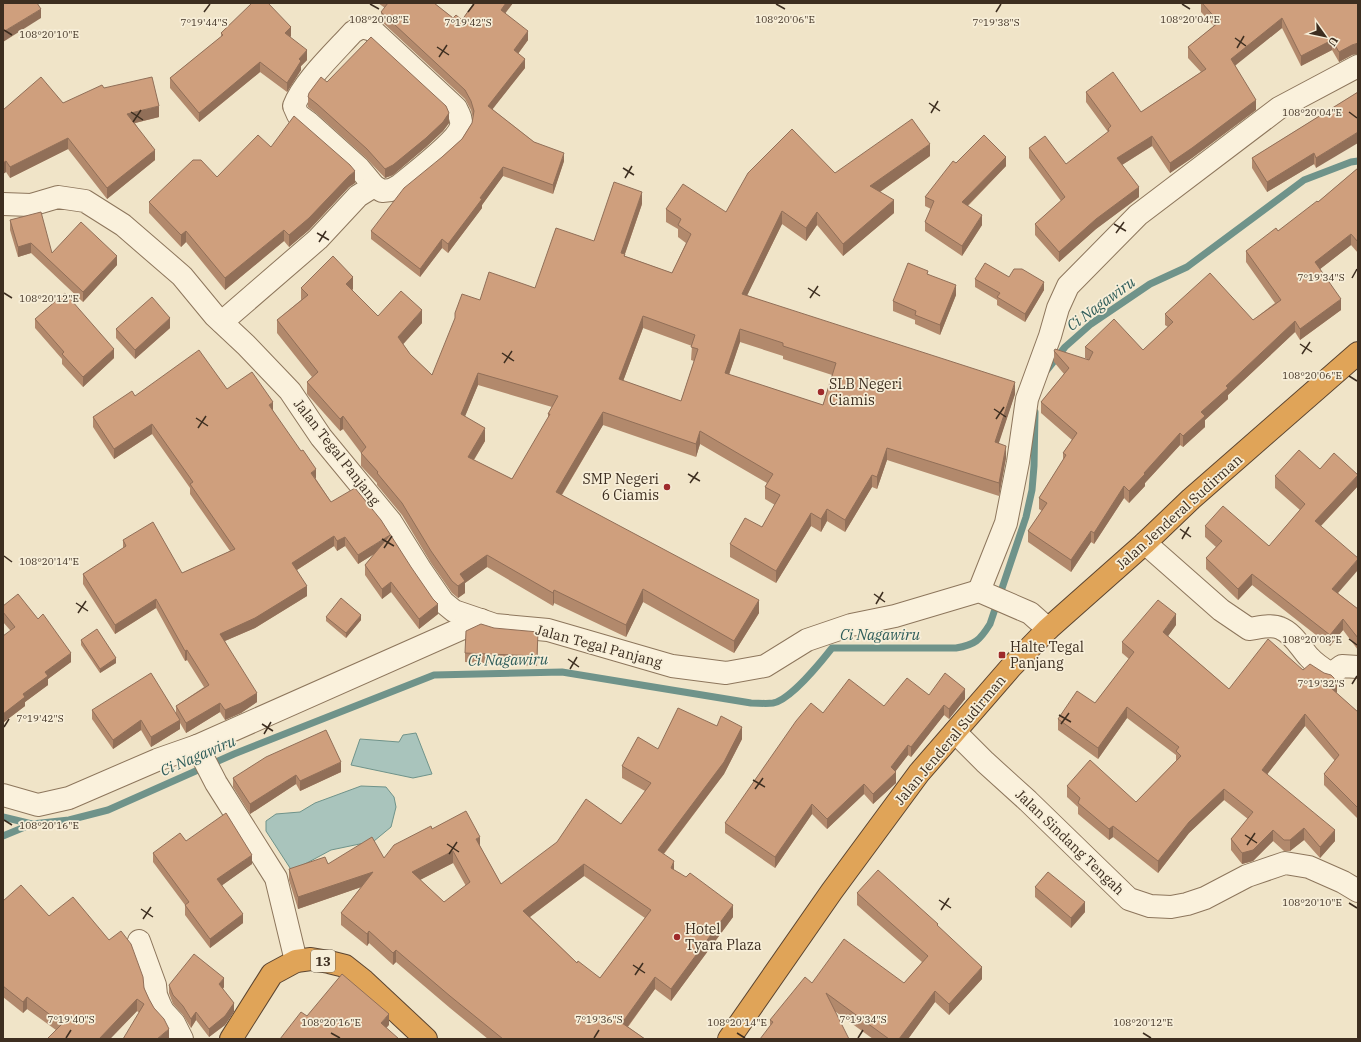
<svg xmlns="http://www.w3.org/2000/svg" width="1361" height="1042" font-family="'IBM Plex Serif',serif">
<rect width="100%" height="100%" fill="#f0e4c8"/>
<g fill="#a9c4bc" stroke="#6f938a">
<polygon points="416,733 432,774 413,778 351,765 360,739 399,742 403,735"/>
<polygon points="361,786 386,787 394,797 396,807 391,827 374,841 331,850 292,871 266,831 266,821 276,814 300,812 315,803"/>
</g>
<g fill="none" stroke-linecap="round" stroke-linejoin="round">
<g stroke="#6f938a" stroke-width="7">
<polyline points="1047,370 1065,347 1091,324 1150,284 1187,267 1304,180 1351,162 1358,161"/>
<path d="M3,817L32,824L69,820L108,810L234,754L434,675L562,672L751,703C758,703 766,704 773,703C790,700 821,662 832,648H956C975,645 980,640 990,624L1026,517L1032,490L1034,466L1035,412"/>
<polyline points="3,836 32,824"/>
</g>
<g stroke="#8d765c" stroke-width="24">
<g id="minor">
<path d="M362,27L372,30L456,108C459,114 462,119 461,126C458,140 413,174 400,185L391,190L382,191L374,186L359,168L309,123L298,115L294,106C303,82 335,52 353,32Z"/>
<polyline points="3,204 31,205 58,197 85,201 123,225 182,276 215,316 246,345 290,391 321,437 391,522 421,570 443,602 454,611 495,625 548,630 672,666 726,673 765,666 807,640 851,625 895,616 979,591 1030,613 1048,629"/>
<polyline points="222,322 318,239 358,196 374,186"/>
<path d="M1145,543L1221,610L1249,629C1258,628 1271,624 1280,628C1293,633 1300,647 1309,657C1315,664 1323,669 1331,674L1342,666L1358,667"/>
<polyline points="979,591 1006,523 1018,462 1027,399 1050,336 1058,308 1068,286 1138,215 1279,108 1358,66"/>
<polyline points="955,732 985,762 1028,801 1129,899 1150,906 1171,907 1187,904 1205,898 1247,876 1285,863 1309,867 1343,882 1358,891"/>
<polyline points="197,746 216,783 276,878 296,961"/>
<polyline points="3,795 38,805 69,798 157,760 197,746 481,620"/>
<polyline points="139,941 155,985 156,995 160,1005 163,1011 174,1023 182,1039"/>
</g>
</g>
<g stroke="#5b4430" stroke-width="24">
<g id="highway">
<polyline points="231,1039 272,974 296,961 311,959 329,962 345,966 364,981 426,1039"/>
<polyline points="729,1039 832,891 919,773 1011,667 1048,629 1145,543 1191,499 1358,353"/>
</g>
</g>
<use href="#minor" stroke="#faf1dc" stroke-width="22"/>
<use href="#highway" stroke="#e0a458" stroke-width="22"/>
</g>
<g fill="#b2896c" fill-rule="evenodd">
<polygon points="378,3 434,3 453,18 462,20 474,3 513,3 505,13 528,40 518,54 525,68 492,109 534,142 564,161 553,194 503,176 482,205 482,208 448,253 442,248 420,277 371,239 371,231 442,157 462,139 472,123 473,118 471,110 465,99 381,21 381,12 385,8"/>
<polygon points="1201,3 1358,3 1352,55 1339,62 1332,50 1301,66 1282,28 1235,65 1256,110 1192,158 1170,173 1152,146 1122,165 1139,197 1096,229 1059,262 1035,235 1035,224 1061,201 1029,158 1029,148 1066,164 1108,133 1108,132 1086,102 1086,92 1141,112 1201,72 1188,58 1188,47 1214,26 1201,12"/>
<polygon points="221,33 291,36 290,37 307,60 301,66 301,70 287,92 260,72 199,122 170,88 170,78 221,37"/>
<polygon points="327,82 449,123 443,131 426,147 393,175 385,178 367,159 317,114 308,107 308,97"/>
<polygon points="104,88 159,117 135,123 155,160 107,199 68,149 10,178 6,172 3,174 3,110 63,103"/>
<polygon points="1358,92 1316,168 1314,164 1267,192 1252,168 1252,158"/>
<polygon points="271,147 355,183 349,187 309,230 289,247 284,241 225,290 186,242 181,247 149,213 149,202 217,177"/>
<path d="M930,156L880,192L894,213L843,256L817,225L806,241L782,224L747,295L1015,394L998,444L1006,458L999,496L887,460L877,489L872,487L845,532L827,521L821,532L811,526L776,583L730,557V544L762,527L775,505L765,499V487L767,483L700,444L696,457L603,425L562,495L759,613L734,653L643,602L626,637L554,603L553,606L487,567L465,583V593L458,598L452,593L431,563L402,515L377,485V483L361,466V453L343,429L340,431L307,394V382L312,377L277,333V320L301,300V288L353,289L352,290L378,316L422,323L403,344L410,354L432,375L480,300L535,288L594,241L642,204L625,254V256L672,273L686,243L678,237V229L666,222V209L726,212L835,173ZM643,328L692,346L691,360L694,361L681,401L623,381ZM740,342L783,356V359L832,375L823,405L729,375ZM478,385L552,407L548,414V419L512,479L474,460L485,441L465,416Z"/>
<polygon points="956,163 1006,166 968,206 982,225 962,256 925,231 925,222 931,209 925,206 925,197"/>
<polygon points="1358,168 1358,253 1351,245 1320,269 1341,310 1300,340 1295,332 1228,395 1228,399 1205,420 1205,427 1183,447 1180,445 1145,483 1145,486 1129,503 1124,498 1094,544 1091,542 1071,572 1028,542 1028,531 1042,511 1039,509 1039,498 1063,460 1063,453 1072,440 1041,413 1041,402 1064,374 1054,362 1054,351 1089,360 1085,358 1085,347 1143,350 1168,327 1165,325 1165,314 1253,320 1275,303 1246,262 1246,251 1278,231 1318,202"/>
<polygon points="10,220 52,253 117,265 83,302 31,253 18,257 10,230"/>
<polygon points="928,274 956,295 940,335 915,324 915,320 893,311 893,301"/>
<polygon points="1009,277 1044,290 1025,322 997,305 997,300 975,287 975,279"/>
<polygon points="35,319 114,358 83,387 62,364 62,359 35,328"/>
<polygon points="170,328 135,359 116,338 116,329"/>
<polygon points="227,389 273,411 316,479 331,502 438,614 419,629 391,592 382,599 365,575 365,565 374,554 358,564 345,546 337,551 334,546 297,570 307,596 255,628 225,641 257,702 241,713 225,720 220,712 186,733 180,723 180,729 151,747 141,730 113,749 92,719 92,710 176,713 176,706 204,687 187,660 185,661 156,608 115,634 83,584 83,574 123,549 123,540 182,573 230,551 190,494 190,488 152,434 114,459 93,427 93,417 135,396"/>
<polygon points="1320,469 1358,486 1321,526 1338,593 1358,609 1358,650 1343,630 1330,646 1252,585 1238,600 1206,569 1206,558 1216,547 1205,537 1205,526 1269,546 1300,510 1275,488 1275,476"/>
<polygon points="3,606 71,662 48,679 48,685 25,702 25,706 4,722 4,727 3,728 10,630 3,622"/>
<polygon points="326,617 361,620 346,638 326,621"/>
<polygon points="1176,625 1168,636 1229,689 1303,670 1337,692 1336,693 1358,712 1358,819 1324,785 1324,774 1335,761 1305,726 1267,774 1335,841 1320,858 1304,840 1290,851 1284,851 1273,841 1253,861 1242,864 1231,850 1231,839 1248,819 1224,800 1189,833 1158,873 1113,837 1109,840 1078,814 1078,807 1067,797 1067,786 1136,802 1176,761 1176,755 1127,718 1098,759 1058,730 1058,719 1095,703 1129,659 1122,653 1122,642"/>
<polygon points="81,640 116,663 100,673 81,645"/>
<polygon points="538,642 537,666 465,662 465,653"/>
<polygon points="929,695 965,699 949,719 944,715 911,757 908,755 895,772 896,783 873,804 864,794 827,829 812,814 775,868 725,833 725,823 823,713 884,706"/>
<path d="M742,739L724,774L664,854L674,870L733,917L671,1001L655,989L628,1027L645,1039H488L450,1008L396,962L393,965L369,943L367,946L341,925V913L361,887L298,909L289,880V869L328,864L384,858L432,829L480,846L501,884L621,824L645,791L622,778V766L658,749ZM453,863L466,886L444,902L420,880ZM584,876L645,918L600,978L577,963L530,917Z"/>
<polygon points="341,772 300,791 296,784 250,814 233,787 233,778"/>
<polygon points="186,841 252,864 222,885 243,923 210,948 185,915 185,905 153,862 153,853"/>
<polygon points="1035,887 1085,912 1071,928 1035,897"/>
<polygon points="857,893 982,979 949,1015 935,1002 908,1039 873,1039 836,1012 770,1025 770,1020 812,983 904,983 922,962 857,905"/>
<polygon points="3,901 49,916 144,988 149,999 169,1039 137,1011 110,1039 47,1039 56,1030 27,1009 23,1013 3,997"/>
<polygon points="169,985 224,987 223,989 234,1012 225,1025 209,1037 196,1020 191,1028 183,1015 173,1004 169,993"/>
</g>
<g fill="#916f58">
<polygon points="506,3 513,3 501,19 501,10"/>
<polygon points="41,9 41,18 3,42 3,32"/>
<polygon points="1282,18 1282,28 1231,69 1231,59"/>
<polygon points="291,27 291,36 285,43 285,33"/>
<polygon points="528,31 528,40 514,59 514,50"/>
<polygon points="1332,40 1332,50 1301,66 1301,56"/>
<polygon points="1358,43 1358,54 1352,55 1339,62 1339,52 1352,45"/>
<polygon points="307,50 307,60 301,66 301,70 287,92 287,83 299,59"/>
<polygon points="525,59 525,68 488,115 488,106"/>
<polygon points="260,62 260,72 199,122 199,113"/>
<polygon points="1256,100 1256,110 1192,158 1170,173 1170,163"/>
<polygon points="159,106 159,117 127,125 127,114"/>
<polygon points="449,113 449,123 443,131 426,147 393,175 385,178 385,169"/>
<polygon points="1358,132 1358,143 1316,168 1316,158"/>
<polygon points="1152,136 1152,146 1117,168 1117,158"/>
<polygon points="68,138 68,149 10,178 10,167"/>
<polygon points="930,144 930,156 870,199 870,186"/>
<polygon points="155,150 155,160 107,199 107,188"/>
<polygon points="564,153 564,161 553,194 553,185"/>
<polygon points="1314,153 1314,164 1267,192 1267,182"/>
<polygon points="1006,157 1006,166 962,211 962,202"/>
<polygon points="6,161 6,172 3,174 3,163"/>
<polygon points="503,167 503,176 482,205 482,208 448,253 448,244 480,198"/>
<polygon points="355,171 355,183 349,187 309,230 289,247 289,235 349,176"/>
<polygon points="1139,187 1139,197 1096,229 1059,262 1059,252 1096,219"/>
<polygon points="642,192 642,204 621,265 621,253"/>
<polygon points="894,200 894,213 843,256 843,244"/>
<polygon points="782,211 782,224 742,306 742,294"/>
<polygon points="817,212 817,225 806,241 806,228"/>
<polygon points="982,215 982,225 962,256 962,246"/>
<polygon points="284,230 284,241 225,290 225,278"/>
<polygon points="186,231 186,242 181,247 181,235"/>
<polygon points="1351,234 1351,245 1315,273 1315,262"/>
<polygon points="442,239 442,248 420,277 420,269"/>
<polygon points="31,243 31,253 18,257 18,247"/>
<polygon points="117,256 117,265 83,302 83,292"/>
<polygon points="353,277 353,289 346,296 346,284"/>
<polygon points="1044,282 1044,290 1025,322 1025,314"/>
<polygon points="956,285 956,295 940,335 940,325"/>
<polygon points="4,292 4,306 3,308 3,294"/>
<polygon points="1341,299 1341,310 1300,340 1300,329"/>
<polygon points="422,310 422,323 398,350 398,337"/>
<polygon points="643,316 643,328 619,392 619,379"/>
<polygon points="170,318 170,328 135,359 135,350"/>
<polygon points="1295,321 1295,332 1228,395 1228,399 1205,420 1205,427 1183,447 1183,436 1201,412 1226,386"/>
<polygon points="740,329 740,342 725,386 725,373"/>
<polygon points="114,349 114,358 83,387 83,377"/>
<polygon points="478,373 478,385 461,426 461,414"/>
<polygon points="1015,382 1015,394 995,455 995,442"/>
<polygon points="273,402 273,411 269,405"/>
<polygon points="603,412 603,425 556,504 556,492"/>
<polygon points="343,416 343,429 340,431 340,419"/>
<polygon points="152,424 152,434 114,459 114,449"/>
<polygon points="485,428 485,441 468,469 468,457"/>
<polygon points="700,431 700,444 696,457 696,444"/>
<polygon points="1180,433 1180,445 1145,483 1145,486 1129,503 1129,491 1144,473"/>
<polygon points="1006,446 1006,458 999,496 999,483"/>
<polygon points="887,448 887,460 877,489 877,477"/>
<polygon points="316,469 316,479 311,473"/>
<polygon points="872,475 872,487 845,532 845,520"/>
<polygon points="1358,475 1358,486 1315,532 1315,521"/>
<polygon points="1124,486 1124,498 1094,544 1094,533"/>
<polygon points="827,509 827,521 821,532 821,519"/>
<polygon points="811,513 811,526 776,583 776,571"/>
<polygon points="1091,531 1091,542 1071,572 1071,560"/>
<polygon points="390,535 390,544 358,564 358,555"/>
<polygon points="334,536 334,546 292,573 292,563"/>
<polygon points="345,537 345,546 337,551 337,541"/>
<polygon points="487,555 487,567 465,583 465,593 458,598 458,586 460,574"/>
<polygon points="1358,559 1358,570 1332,600 1332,589"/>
<polygon points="1252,574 1252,585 1238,600 1238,589"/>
<polygon points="391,582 391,592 382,599 382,589"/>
<polygon points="307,586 307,596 255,628 220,643 220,634"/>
<polygon points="643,589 643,602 626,637 626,625"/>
<polygon points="554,590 554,603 553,606 553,593"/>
<polygon points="156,599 156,608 115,634 115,625"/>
<polygon points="759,600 759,613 734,653 734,641"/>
<polygon points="438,604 438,614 419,629 419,619"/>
<polygon points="1176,614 1176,625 1163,643 1163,632"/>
<polygon points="361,615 361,620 346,638 346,633"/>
<polygon points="1343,619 1343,630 1330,646 1330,635"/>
<polygon points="187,650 187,660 185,661 185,651"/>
<polygon points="71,653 71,662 48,679 48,685 25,702 25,706 4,722 4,727 3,728 3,714 45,672"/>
<polygon points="116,658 116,663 100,673 100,669"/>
<polygon points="1337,681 1337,692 1331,699 1331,688"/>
<polygon points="965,689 965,699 949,719 949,709"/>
<polygon points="257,693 257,702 241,713 225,720 225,710"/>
<polygon points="220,703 220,712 186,733 186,723"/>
<polygon points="944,705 944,715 911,757 911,747"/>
<polygon points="1127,707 1127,718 1098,759 1098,748"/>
<polygon points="1305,714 1305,726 1262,781 1262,770"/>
<polygon points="141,720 141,730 113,749 113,740"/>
<polygon points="180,720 180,729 151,747 151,737"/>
<polygon points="742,727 742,739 724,774 658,861 658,850"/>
<polygon points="908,745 908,755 891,777 896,772 896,783 873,804 873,794 891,767"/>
<polygon points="341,762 341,772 300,791 300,781"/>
<polygon points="296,775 296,784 250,814 250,804"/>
<polygon points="864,784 864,794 827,829 827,819"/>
<polygon points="1224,789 1224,800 1189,833 1158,873 1158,861 1189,822"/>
<polygon points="812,804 812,814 775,868 775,857"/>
<polygon points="1113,826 1113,837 1109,840 1109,829"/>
<polygon points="1304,828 1304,840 1290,851 1290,840"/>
<polygon points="1273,830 1273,841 1253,861 1242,864 1242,853"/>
<polygon points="1335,830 1335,841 1320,858 1320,847"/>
<polygon points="480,837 480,849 476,839"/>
<polygon points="453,851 453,863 412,884 412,872"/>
<polygon points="252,855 252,864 217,889 217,879"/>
<polygon points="674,861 674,872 671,868"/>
<polygon points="584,864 584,876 523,922 523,911"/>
<polygon points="373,872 373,883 298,909 298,897"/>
<polygon points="1085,902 1085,912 1071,928 1071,918"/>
<polygon points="733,905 733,917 671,1001 671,989"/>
<polygon points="243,914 243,923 210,948 210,939"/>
<polygon points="369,931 369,943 367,946 367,934"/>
<polygon points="396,950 396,962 393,965 393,953"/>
<polygon points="982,967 982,979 949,1015 949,1004"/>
<polygon points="655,977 655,989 622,1034 622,1023"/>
<polygon points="224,978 224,987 219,993 219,984"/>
<polygon points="935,991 935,1002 908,1039 899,1039"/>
<polygon points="27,997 27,1009 23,1013 23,1002"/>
<polygon points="137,999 137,1011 110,1039 99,1039"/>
<polygon points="234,1003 234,1012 225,1025 209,1037 209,1029"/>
<polygon points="196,1012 196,1020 191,1028 191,1019"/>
<polygon points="389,1014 389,1025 381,1034 381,1023"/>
<polygon points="169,1029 169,1039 157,1039"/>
</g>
<g fill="#cf9f7d" stroke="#916f58" fill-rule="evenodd">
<polygon points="3,3 37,3 41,9 3,32"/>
<polygon points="252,3 268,3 291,27 285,33 307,50 299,59 301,61 287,83 260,62 199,113 170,78 223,35 221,33"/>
<polygon points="388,3 434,3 453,18 456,15 462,20 474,3 506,3 501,10 528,31 514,50 525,59 488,106 534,142 564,153 553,185 503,167 480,198 482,199 448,244 442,239 420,269 371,231 404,188 442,157 462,139 472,123 474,111 471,101 465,90 381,12"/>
<polygon points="1202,3 1358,3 1358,43 1352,45 1339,52 1332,40 1301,56 1282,18 1231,59 1256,100 1192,148 1170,163 1152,136 1117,158 1139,187 1096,219 1059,252 1035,224 1065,197 1029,148 1045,136 1066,164 1109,131 1108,129 1111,126 1086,92 1113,72 1141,112 1206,69 1188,47 1219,22"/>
<polygon points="371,37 446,106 449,113 443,122 426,138 393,165 385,169 367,149 317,104 308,97 309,93 321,77 327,82"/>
<polygon points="41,77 63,103 102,85 104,88 152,77 159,106 127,114 155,150 107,188 68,138 10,167 6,161 3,163 3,110"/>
<polygon points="1358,92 1358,132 1316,158 1314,153 1267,182 1252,158"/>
<polygon points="294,116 350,165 355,171 349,176 309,218 289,235 284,230 225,278 186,231 181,235 149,202 193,160 201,160 217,177 258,135 271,147"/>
<path d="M912,119L930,144L870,186L894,200L843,244L817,212L806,228L782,211L742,294L1015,382L995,442L1006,446L999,483L887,448L877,477L872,475L845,520L827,509L821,519L811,513L776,571L730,544L745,518L762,527L780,495L765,487L773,474L700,431L696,444L603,412L556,492L759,600L734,641L643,589L626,625L554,590L553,593L487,555L460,574L465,581L458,586L452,581L431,551L402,503L377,473L378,472L361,453L366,447L343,416L340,419L307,382L318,372L277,320L308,295L301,288L333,256L353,277L346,284L378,316L401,291L422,310L398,337L410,354L432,375L455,318V313L462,294L480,300L489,272L535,288L556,228L594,241L614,182L642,192L621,253L625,254L624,256L672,273L691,234L678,225L681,219L666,209L683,184L726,212L748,173L792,129L835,173ZM643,316L695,335L691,347L698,349L681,401L619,379ZM740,329L783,343V346L836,363L823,405L725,373ZM478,373L558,396L548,414H550L512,479L468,457L485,428L461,414Z"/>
<polygon points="984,135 1006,157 962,202 982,215 962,246 925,222 934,201 925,197 953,161 956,163"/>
<polygon points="1358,168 1358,242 1351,234 1315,262 1341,299 1300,329 1295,321 1226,386 1228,388 1201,412 1205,416 1183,436 1180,433 1144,473 1145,474 1129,491 1124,486 1094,533 1091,531 1071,560 1028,531 1047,503 1039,498 1066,455 1063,453 1077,433 1041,402 1069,368 1054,351 1055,349 1089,360 1093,352 1085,347 1114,319 1143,350 1173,322 1165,314 1210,273 1253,320 1281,300 1246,251 1276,228 1278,231 1317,201 1318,202"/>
<polygon points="41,212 52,253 81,222 117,256 83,292 31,243 18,247 10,220"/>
<polygon points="908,263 928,271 927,274 956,285 940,325 915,315 916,311 893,301"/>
<polygon points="985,263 1009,277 1014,269 1022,269 1044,282 1025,314 997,297 1000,293 975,279"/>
<polygon points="65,293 114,349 83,377 62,354 64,352 35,319"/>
<polygon points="152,297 170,318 135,350 116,329"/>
<polygon points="199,350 227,389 252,372 273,402 269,405 301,451 303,450 316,469 311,473 331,502 355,488 381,520 411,567 433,599 438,604 419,619 391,582 382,589 365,565 390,535 358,555 345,537 337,541 334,536 292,563 307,586 255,618 220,634 257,693 241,703 225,710 220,703 186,723 176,706 209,685 187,650 185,651 156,599 115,625 83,574 126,546 123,540 153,522 182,573 235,549 190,484 193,482 152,424 114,449 93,417 132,391 135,396"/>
<polygon points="1299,450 1320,469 1334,453 1358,475 1315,521 1358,558 1358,559 1332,589 1358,609 1358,638 1343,619 1330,635 1252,574 1238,589 1206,558 1222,541 1205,526 1223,506 1269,546 1305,504 1275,476"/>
<polygon points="18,594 38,619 43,614 71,653 45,672 48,676 23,694 25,697 3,714 3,636 15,627 3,612 3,606"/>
<polygon points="341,598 361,615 346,633 326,617"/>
<polygon points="1158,600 1176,614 1163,632 1229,689 1268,639 1303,670 1310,664 1324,673 1331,675 1337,681 1331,688 1358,712 1358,808 1324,774 1339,755 1305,714 1262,770 1335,830 1320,847 1304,828 1290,840 1284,840 1273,830 1253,850 1242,853 1231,839 1253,812 1224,789 1189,822 1158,861 1113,826 1109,829 1078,803 1080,798 1067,786 1090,760 1136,802 1181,756 1176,751 1179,747 1127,707 1098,748 1058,719 1077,691 1095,703 1134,652 1122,642"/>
<polygon points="481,624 494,628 538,632 537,656 465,653 466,631"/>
<polygon points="97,629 116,658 100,669 81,640"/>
<polygon points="151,673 180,720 151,737 141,720 113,740 92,710"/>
<polygon points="945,673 965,689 949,709 944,705 911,747 908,745 891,767 896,772 873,794 864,784 827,819 812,804 775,857 725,823 796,721 811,703 823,713 849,679 884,706 907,678 929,695"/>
<path d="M678,708L717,726L721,716L742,727L724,762L658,850L674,861L671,868L686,877L690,873L733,905L671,989L655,977L622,1023L645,1039H503L450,996L396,950L393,953L369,931L367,934L341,913L373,872L298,897L289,869L325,857L328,864L372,837L384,858L394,845L431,826L432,829L466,811L480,837L476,839L501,884L557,842L586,799L621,824L651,783L622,766L638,737L658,749ZM453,851L470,882L444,902L412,872ZM584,864L651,910L600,978L578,961L577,963L523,911Z"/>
<polygon points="326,730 341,762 300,781 296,775 250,804 233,778 266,757"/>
<polygon points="226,813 252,855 217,879 243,914 210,939 185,905 189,902 153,853 180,833 186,841"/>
<polygon points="878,870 938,924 937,925 982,967 949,1004 935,991 899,1039 889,1039 826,993 849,1039 760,1039 773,1022 770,1020 805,977 812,983 844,939 904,983 928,956 857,893"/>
<polygon points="1048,872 1085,902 1071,918 1035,887"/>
<polygon points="21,885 49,916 73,897 109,940 121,931 131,944 143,977 144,988 149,999 154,1008 164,1019 169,1029 157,1039 123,1039 144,1004 137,999 99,1039 47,1039 62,1024 27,997 23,1002 3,986 3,901"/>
<polygon points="194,954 224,978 219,984 234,1003 225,1016 209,1029 196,1012 191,1019 183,1006 173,995 169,985"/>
<polygon points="342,974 389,1014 381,1023 399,1039 280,1039 301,1012 307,1016"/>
</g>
<path fill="none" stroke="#3d2e20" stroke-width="1.5" d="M370,4L379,9M776,4L785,9M1182,4L1190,9M204,12L210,4M468,12L474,4M996,12L1001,4M4,30L12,35M1235,38L1246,46M437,47L449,55M1237,48L1244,36M439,57L447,45M929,103L940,111M131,112L143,120M1349,112L1357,118M931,113L938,101M133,122L141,110M623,168L634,175M625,178L632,166M1114,224L1126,231M317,233L329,240M1116,233L1124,222M319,242L326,231M1352,278L1357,269M808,288L820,296M4,293L12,298M810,298L818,286M1300,344L1312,352M502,353L514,361M1302,354L1310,342M504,363L512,351M1349,376L1357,381M994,409L1006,417M196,418L208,426M996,419L1004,407M198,428L206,416M688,474L700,481M690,483L698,472M1180,529L1191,537M382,539L394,546M1182,539L1189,527M384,548L392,536M4,556L12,562M874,594L885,602M76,603L88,611M876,604L883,592M78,613L86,601M1349,639L1357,645M568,659L579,667M570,669L577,657M1352,684L1357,676M1059,715L1071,722M262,724L273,731M1061,724L1069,713M4,727L9,719M264,734L271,722M753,780L765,787M755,789L763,778M4,820L12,825M1245,835L1257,843M447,844L459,852M1247,845L1255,833M449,854L457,842M939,900L951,908M1349,903L1357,908M141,909L153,917M941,910L949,898M143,919L151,907M633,965L645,973M635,975L643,963M331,1033L340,1038M737,1033L745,1038M1143,1033L1151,1038M66,1038L71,1030M594,1038L599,1030M858,1038L863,1030"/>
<g fill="#9e2a2b" stroke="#f7eed8" stroke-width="1.5">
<circle cx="821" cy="392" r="4"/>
<circle cx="667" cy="487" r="4"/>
<rect x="998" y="651" width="8" height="8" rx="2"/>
<circle cx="677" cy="937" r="4"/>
</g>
<g text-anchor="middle" stroke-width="3.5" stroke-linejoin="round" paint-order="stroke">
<rect fill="#f7eed8" stroke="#756857" stroke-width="1" x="311" y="950" width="24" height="22" rx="3"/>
<g font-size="13" font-weight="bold" fill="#3d2e20">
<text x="323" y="966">13</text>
</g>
<g font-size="14" fill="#3d2e20" stroke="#f7eed8" text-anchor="start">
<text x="829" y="389">SLB Negeri<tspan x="829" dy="16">Ciamis</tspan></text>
<text x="659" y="484" text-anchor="end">SMP Negeri<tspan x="659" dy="16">6 Ciamis</tspan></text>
<text x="1010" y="652">Halte Tegal<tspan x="1010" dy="16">Panjang</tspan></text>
<text x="685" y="934">Hotel<tspan x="685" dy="16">Tyara Plaza</tspan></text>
</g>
<g font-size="14" fill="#3d2e20" stroke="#f7eed8">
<text transform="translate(337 452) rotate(52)" y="5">Jalan Tegal Panjang</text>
<text transform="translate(1179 512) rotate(-42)" y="5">Jalan Jenderal Sudirman</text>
<text transform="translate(599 646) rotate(15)" y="5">Jalan Tegal Panjang</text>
<text transform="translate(950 740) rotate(-50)" y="5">Jalan Jenderal Sudirman</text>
<text transform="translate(1070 842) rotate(44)" y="5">Jalan Sindang Tengah</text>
</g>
<g font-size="15" font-style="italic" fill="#2f5d5a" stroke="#f7eed8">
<text transform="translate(1101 304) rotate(-36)" y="5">Ci Nagawiru</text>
<text x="880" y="640">Ci Nagawiru</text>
<text transform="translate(508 660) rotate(-1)" y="5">Ci Nagawiru</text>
<text transform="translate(198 756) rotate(-23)" y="5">Ci Nagawiru</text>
</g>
</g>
<g font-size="10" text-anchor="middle" fill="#3d2e20" stroke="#f7eed8" stroke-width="3.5" stroke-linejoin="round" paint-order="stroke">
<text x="379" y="23">108°20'08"E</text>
<text x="785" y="23">108°20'06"E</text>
<text x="1190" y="23">108°20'04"E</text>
<text x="996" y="26">7°19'38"S</text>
<text x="204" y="26">7°19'44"S</text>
<text x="468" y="26">7°19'42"S</text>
<text x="49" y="38">108°20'10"E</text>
<text x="1312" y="116">108°20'04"E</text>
<text x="1321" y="281">7°19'34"S</text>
<text x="49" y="302">108°20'12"E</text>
<text x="1312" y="379">108°20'06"E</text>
<text x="49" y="565">108°20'14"E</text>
<text x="1312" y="643">108°20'08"E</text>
<text x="1321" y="687">7°19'32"S</text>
<text x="40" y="722">7°19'42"S</text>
<text x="49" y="829">108°20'16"E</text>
<text x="1312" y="906">108°20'10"E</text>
<text x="71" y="1023">7°19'40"S</text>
<text x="599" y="1023">7°19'36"S</text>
<text x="863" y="1023">7°19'34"S</text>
<text x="331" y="1026">108°20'16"E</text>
<text x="737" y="1026">108°20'14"E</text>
<text x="1143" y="1026">108°20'12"E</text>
</g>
<rect width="1361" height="1042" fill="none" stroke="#3d2e20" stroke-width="8"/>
<g transform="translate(1325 36) rotate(123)" stroke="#f7eed8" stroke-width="3" paint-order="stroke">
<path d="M0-3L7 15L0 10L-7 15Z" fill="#3d2e20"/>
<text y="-6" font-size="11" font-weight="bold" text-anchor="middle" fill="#3d2e20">U</text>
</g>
</svg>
